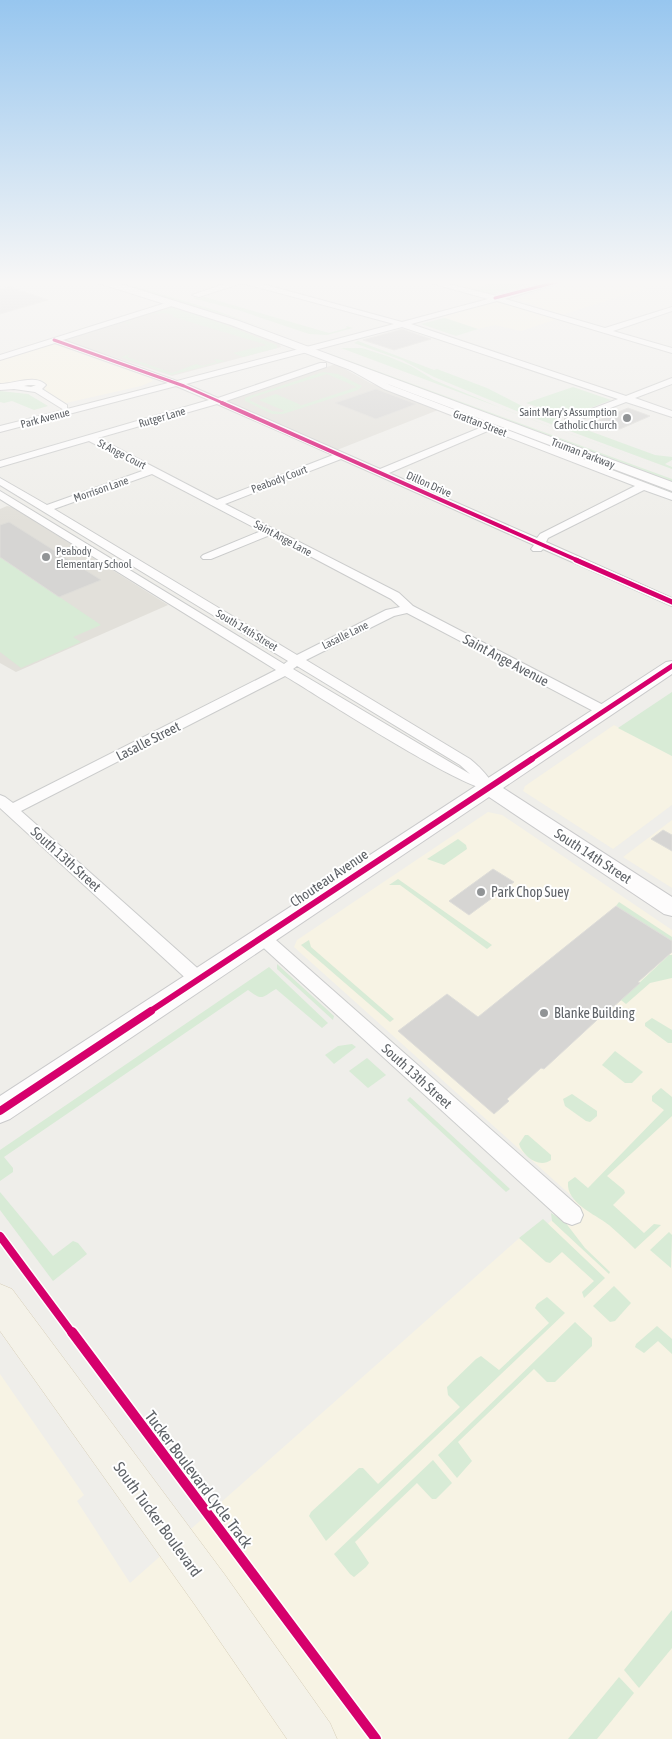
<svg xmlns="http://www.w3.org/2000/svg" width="672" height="1739" font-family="'Asap Condensed',sans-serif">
<rect width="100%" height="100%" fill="#efeeea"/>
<g fill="#f7f3e4">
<polygon points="434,280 497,280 472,290"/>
<polygon points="582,280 671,280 562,315 516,299"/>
<polygon points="496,301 501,302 557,319 521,331 495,325 478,329 441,317"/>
<polygon points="50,344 64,346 67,349 150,378 153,381 141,386 66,403 46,391 45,388 46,383 41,380 29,380 0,385 0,360"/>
<polygon points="614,725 672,756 672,805 613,849 523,791 525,786"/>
<polygon points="488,812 502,815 672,930 672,1739 0,1739 0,1374 84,1495 77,1501 130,1583 525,1233 541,1230 575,1199 294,947 297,940"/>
<polygon points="672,820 672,888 623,857"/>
</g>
<g fill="#e2e0da">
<polygon points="171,306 206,316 279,343 281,347 172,376 65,341 71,337"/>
<polygon points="336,364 370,383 438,410 337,450 225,401"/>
<polygon points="7,506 12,507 168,605 16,672 0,663 0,509"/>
</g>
<g fill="#d8ebd6" fill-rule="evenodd">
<polygon points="105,280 141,288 214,310 295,339 241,320"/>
<polygon points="497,280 545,280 493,294 466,288 473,289 468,287 477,288"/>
<polygon points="204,297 199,299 205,297 329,333 347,328 346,326 353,328 327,335 309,334 238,310 192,298"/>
<path d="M173,307L206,317L277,345V348L243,357L233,353L267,345L177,318L172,316L174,315C159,310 143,317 128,322L131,324L124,323Z"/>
<polygon points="444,318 445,318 478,329 456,336 421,324"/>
<polygon points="358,341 434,370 437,369 487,388 524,407 655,455 672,457 672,460 665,464 672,467 672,469 524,414 434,377 402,360 354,343"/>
<polygon points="341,348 362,348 387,356 411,366 434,380 506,410 672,472"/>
<polygon points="328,353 672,479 672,483 326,354"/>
<polygon points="130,354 127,357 172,373 196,364 202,366 217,362 214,360 216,359 225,361 171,375 121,357"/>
<path d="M323,372L338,374L362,386L358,390L283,414H272L245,401V398L250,396ZM327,374L357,387L281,412L272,411L249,400L253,397Z"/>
<polygon points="374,378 672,491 672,494 389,385"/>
<polygon points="573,387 611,400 567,417 526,403"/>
<polygon points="0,391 28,394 48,406 34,410 12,401 4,403 0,402"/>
<polygon points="276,394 301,405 285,411 259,400"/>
<polygon points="0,557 101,625 73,637 81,642 21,668 0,652"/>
<polygon points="672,692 672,756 618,728"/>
<polygon points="458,839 466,845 467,849 444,865 427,859"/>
<polygon points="398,879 492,945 487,949 400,885 389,885"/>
<polygon points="619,902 672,937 672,941 616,906"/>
<polygon points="309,940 311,947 394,1019 390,1022 301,945"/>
<polygon points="669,955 672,955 672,978 650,983 626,1004 621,1000"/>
<polygon points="277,964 334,1016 333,1020 277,969"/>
<path d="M269,967L328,1023L322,1028L276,989C261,998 263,1001 248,990L4,1157L13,1168V1172L0,1181V1150Z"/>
<polygon points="652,1018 672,1030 672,1043 668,1043 645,1026 645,1023"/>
<polygon points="352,1044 356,1047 334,1064 325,1055 338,1046"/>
<polygon points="615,1051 643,1072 632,1083 625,1083 602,1065"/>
<polygon points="367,1058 386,1075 368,1088 349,1071"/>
<path d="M661,1088L672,1097V1116L607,1176L624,1190L625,1193L613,1205L644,1233L654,1224L661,1225L635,1249C627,1241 618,1233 609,1225C595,1214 566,1203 568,1182L575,1177L588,1188L664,1110L652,1101V1096Z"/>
<polygon points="572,1094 597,1111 597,1116 590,1122 586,1121 565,1106 563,1099"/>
<polygon points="410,1097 510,1189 506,1192 407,1100"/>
<path d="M525,1135H528L551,1155V1160C539,1169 523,1156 519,1144Z"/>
<polygon points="0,1192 53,1256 73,1241 78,1243 87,1254 53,1281 0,1210"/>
<polygon points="551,1213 565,1222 585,1248 610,1272 609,1274 552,1221"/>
<polygon points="543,1219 605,1278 584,1298 582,1292 594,1281 562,1252 550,1263 546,1262 519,1238"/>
<polygon points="669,1232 672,1235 671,1268 650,1250"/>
<polygon points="614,1286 631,1303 615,1321 610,1322 593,1306"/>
<polygon points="547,1297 565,1313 326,1541 309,1516 311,1512 359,1468 363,1468 378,1484 460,1407 448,1395 447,1387 476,1359 481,1356 499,1370 549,1323 535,1308 537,1304"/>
<polygon points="575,1322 592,1338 592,1346 555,1382 547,1382 534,1369 458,1442 472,1461 457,1478 438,1455"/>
<polygon points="657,1326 672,1339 672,1354 658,1341 644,1353 635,1347 636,1344"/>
<polygon points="433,1460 452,1483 436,1499 432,1499 417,1483 355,1542 369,1563 366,1567 354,1577 350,1574 334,1554"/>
<polygon points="672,1610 672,1648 639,1688 624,1670"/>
<polygon points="619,1677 634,1693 597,1739 568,1739"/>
</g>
<g fill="#d6d5d3" stroke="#deddd9">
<polygon points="10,287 48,300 0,314 0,289"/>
<polygon points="402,329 431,339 394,350 363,340"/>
<polygon points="376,389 416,404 376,419 335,403"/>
<polygon points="628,408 650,416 620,429 582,427"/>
<polygon points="9,522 101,580 59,597 0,557 0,525"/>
<polygon points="663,830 672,835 672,851 651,839"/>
<polygon points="493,869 514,882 469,915 449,901"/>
<polygon points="616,906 672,941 672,952 638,982 640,983 611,1009 610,1008 544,1069 541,1068 507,1099 509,1101 494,1114 398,1031 447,994 478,1017"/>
</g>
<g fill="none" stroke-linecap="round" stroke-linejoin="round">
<g stroke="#cbcccc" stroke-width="2">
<g id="street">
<path d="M236,280H248L402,322L488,299L420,280H432L497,296L556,280H568L505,299L605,328L672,307V311L613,331L672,348V353L497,301L411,324L626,396L672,378V384L635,398L672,411V417L626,402L571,423H565V419L618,399L402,327L186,384L218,398L320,363H326V367L226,401L380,469L482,427L384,389L345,367L344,365L348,362L390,385L672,493V500L644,490L548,538L546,542L672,598V606L543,549L541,551H533L531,549L534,545L341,459L225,504L399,593L413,606L609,708L611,711L604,715L599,714L407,613L394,616L306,660L470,759C480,767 488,776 495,787L493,790C472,796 314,693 285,676L21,811L204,974L207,979L204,984L198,986L192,984L0,808V795L5,797L13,803L276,670L0,499V491L284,664L288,661L0,485V478L47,505L145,470L89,441L0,467V461L209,400L176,386L0,432V426L64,410L35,392L14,389L0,390V384C15,384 35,374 46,385L42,389L67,405V409L168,383L55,343L0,360V355L172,301H175V305L63,340L177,381L394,324L242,283L199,297L192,295ZM28,385H36L31,387L24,386ZM217,404L333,455L217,500L98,438ZM490,430L635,486L540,534L537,538L389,473ZM152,474L261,531L203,555L201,557L203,559H211L270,535L391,599L400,607L386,610L297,655L54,509ZM297,666L460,765L470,774L293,669Z"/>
<polygon points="262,931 268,933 580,1208 583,1215 580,1222 572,1225 564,1222 256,941 253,937 256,933"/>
</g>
</g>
<g stroke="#cacacb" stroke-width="2">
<g id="secondary">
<polygon points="93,280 108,280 239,321 672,482 672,491 231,325 95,282"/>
<polygon points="672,661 672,674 503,788 672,897 672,916 664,914 489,797 10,1119 0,1123 0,1096 666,662"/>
</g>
</g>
<g stroke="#d7ceb8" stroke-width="1">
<polygon id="primary" points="0,1284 12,1289 225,1575 330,1723 337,1739 287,1739 195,1605 0,1331"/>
</g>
<use href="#street" fill="#fdfcfc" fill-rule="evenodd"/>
<use href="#secondary" fill="#fdfcfc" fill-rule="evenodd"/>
<use href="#primary" fill="#f4f2e9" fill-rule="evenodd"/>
<g stroke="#fff" stroke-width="4.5">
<g id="cycleway-far5">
<polyline points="495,298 564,280"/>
<polyline points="54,340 184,386 225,404"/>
</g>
</g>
<g stroke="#fff" stroke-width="5.5">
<polyline id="cycleway-far4" points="222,403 579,561"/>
</g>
<g stroke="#fff" stroke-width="8">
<g id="cycleway-far3">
<polyline points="576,560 672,602"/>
<polyline points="530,760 672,666"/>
</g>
</g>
<g stroke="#fff" stroke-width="9">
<polyline id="cycleway-far2" points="149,1012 532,759"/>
</g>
<g stroke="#fff" stroke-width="11">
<g id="cycleway-far1">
<polyline points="0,1111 151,1011"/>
<polyline points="0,1236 72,1333"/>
</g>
</g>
<g stroke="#fff" stroke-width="13">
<polyline id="cycleway" points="72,1332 376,1739"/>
</g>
<use href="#cycleway-far5" stroke="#d6006c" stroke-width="3"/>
<use href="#cycleway-far4" stroke="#d6006c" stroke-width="4"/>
<use href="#cycleway-far3" stroke="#d6006c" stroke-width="5"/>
<use href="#cycleway-far2" stroke="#d6006c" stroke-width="6"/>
<use href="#cycleway-far1" stroke="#d6006c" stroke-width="8"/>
<use href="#cycleway" stroke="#d6006c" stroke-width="10"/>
</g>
<linearGradient id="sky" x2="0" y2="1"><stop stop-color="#97c6ef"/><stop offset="0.54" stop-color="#f8f7f6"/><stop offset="1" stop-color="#f8f7f6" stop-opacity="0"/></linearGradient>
<rect width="672" height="523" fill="url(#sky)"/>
<g fill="#919496" stroke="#fff" stroke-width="2">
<circle cx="627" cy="418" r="5"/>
<circle cx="46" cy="557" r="5"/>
<circle cx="481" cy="892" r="5"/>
<circle cx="544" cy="1013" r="5"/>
</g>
<g text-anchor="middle" stroke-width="4" stroke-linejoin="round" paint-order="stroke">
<g font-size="11" fill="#5f6368" stroke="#fff" text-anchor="end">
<text x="617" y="416">Saint Mary's Assumption<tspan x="617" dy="13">Catholic Church</tspan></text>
<text x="56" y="555" text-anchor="start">Peabody<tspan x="56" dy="13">Elementary School</tspan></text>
</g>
<g font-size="11" fill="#5f6368" stroke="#fff">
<text transform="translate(162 417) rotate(-16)" y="4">Rutger Lane</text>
<text transform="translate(45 418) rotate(-15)" y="4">Park Avenue</text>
<text transform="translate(480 423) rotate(21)" y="4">Grattan Street</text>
<text transform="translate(583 453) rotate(21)" y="4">Truman Parkway</text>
<text transform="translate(122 454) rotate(27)" y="4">St Ange Court</text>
<text transform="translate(279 479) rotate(-21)" y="4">Peabody Court</text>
<text transform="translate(429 484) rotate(24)" y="4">Dillon Drive</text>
<text transform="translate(101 489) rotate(-19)" y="4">Morrison Lane</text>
<text transform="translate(283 538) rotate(28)" y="4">Saint Ange Lane</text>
<text transform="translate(247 630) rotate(31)" y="4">South 14th Street</text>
<text transform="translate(345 635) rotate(-26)" y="4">Lasalle Lane</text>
</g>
<g font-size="14" fill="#5f6368" stroke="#fff">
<text transform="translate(506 660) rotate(28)" y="5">Saint Ange Avenue</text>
<text transform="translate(148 741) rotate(-27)" y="5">Lasalle Street</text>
<text transform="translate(593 856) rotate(33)" y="5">South 14th Street</text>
<text transform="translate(66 859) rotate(42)" y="5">South 13th Street</text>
<text transform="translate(329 878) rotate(-34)" y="5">Chouteau Avenue</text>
<text transform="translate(417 1076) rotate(42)" y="5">South 13th Street</text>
</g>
<g font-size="14" fill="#5f6368" stroke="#fff" text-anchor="start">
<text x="491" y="897">Park Chop Suey</text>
<text x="554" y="1018">Blanke Building</text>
</g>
<g font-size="16" fill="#5f6368" stroke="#fff">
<text transform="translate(199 1479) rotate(53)" y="6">Tucker Boulevard Cycle Track</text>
<text transform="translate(158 1519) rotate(54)" y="6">South Tucker Boulevard</text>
</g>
</g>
</svg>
